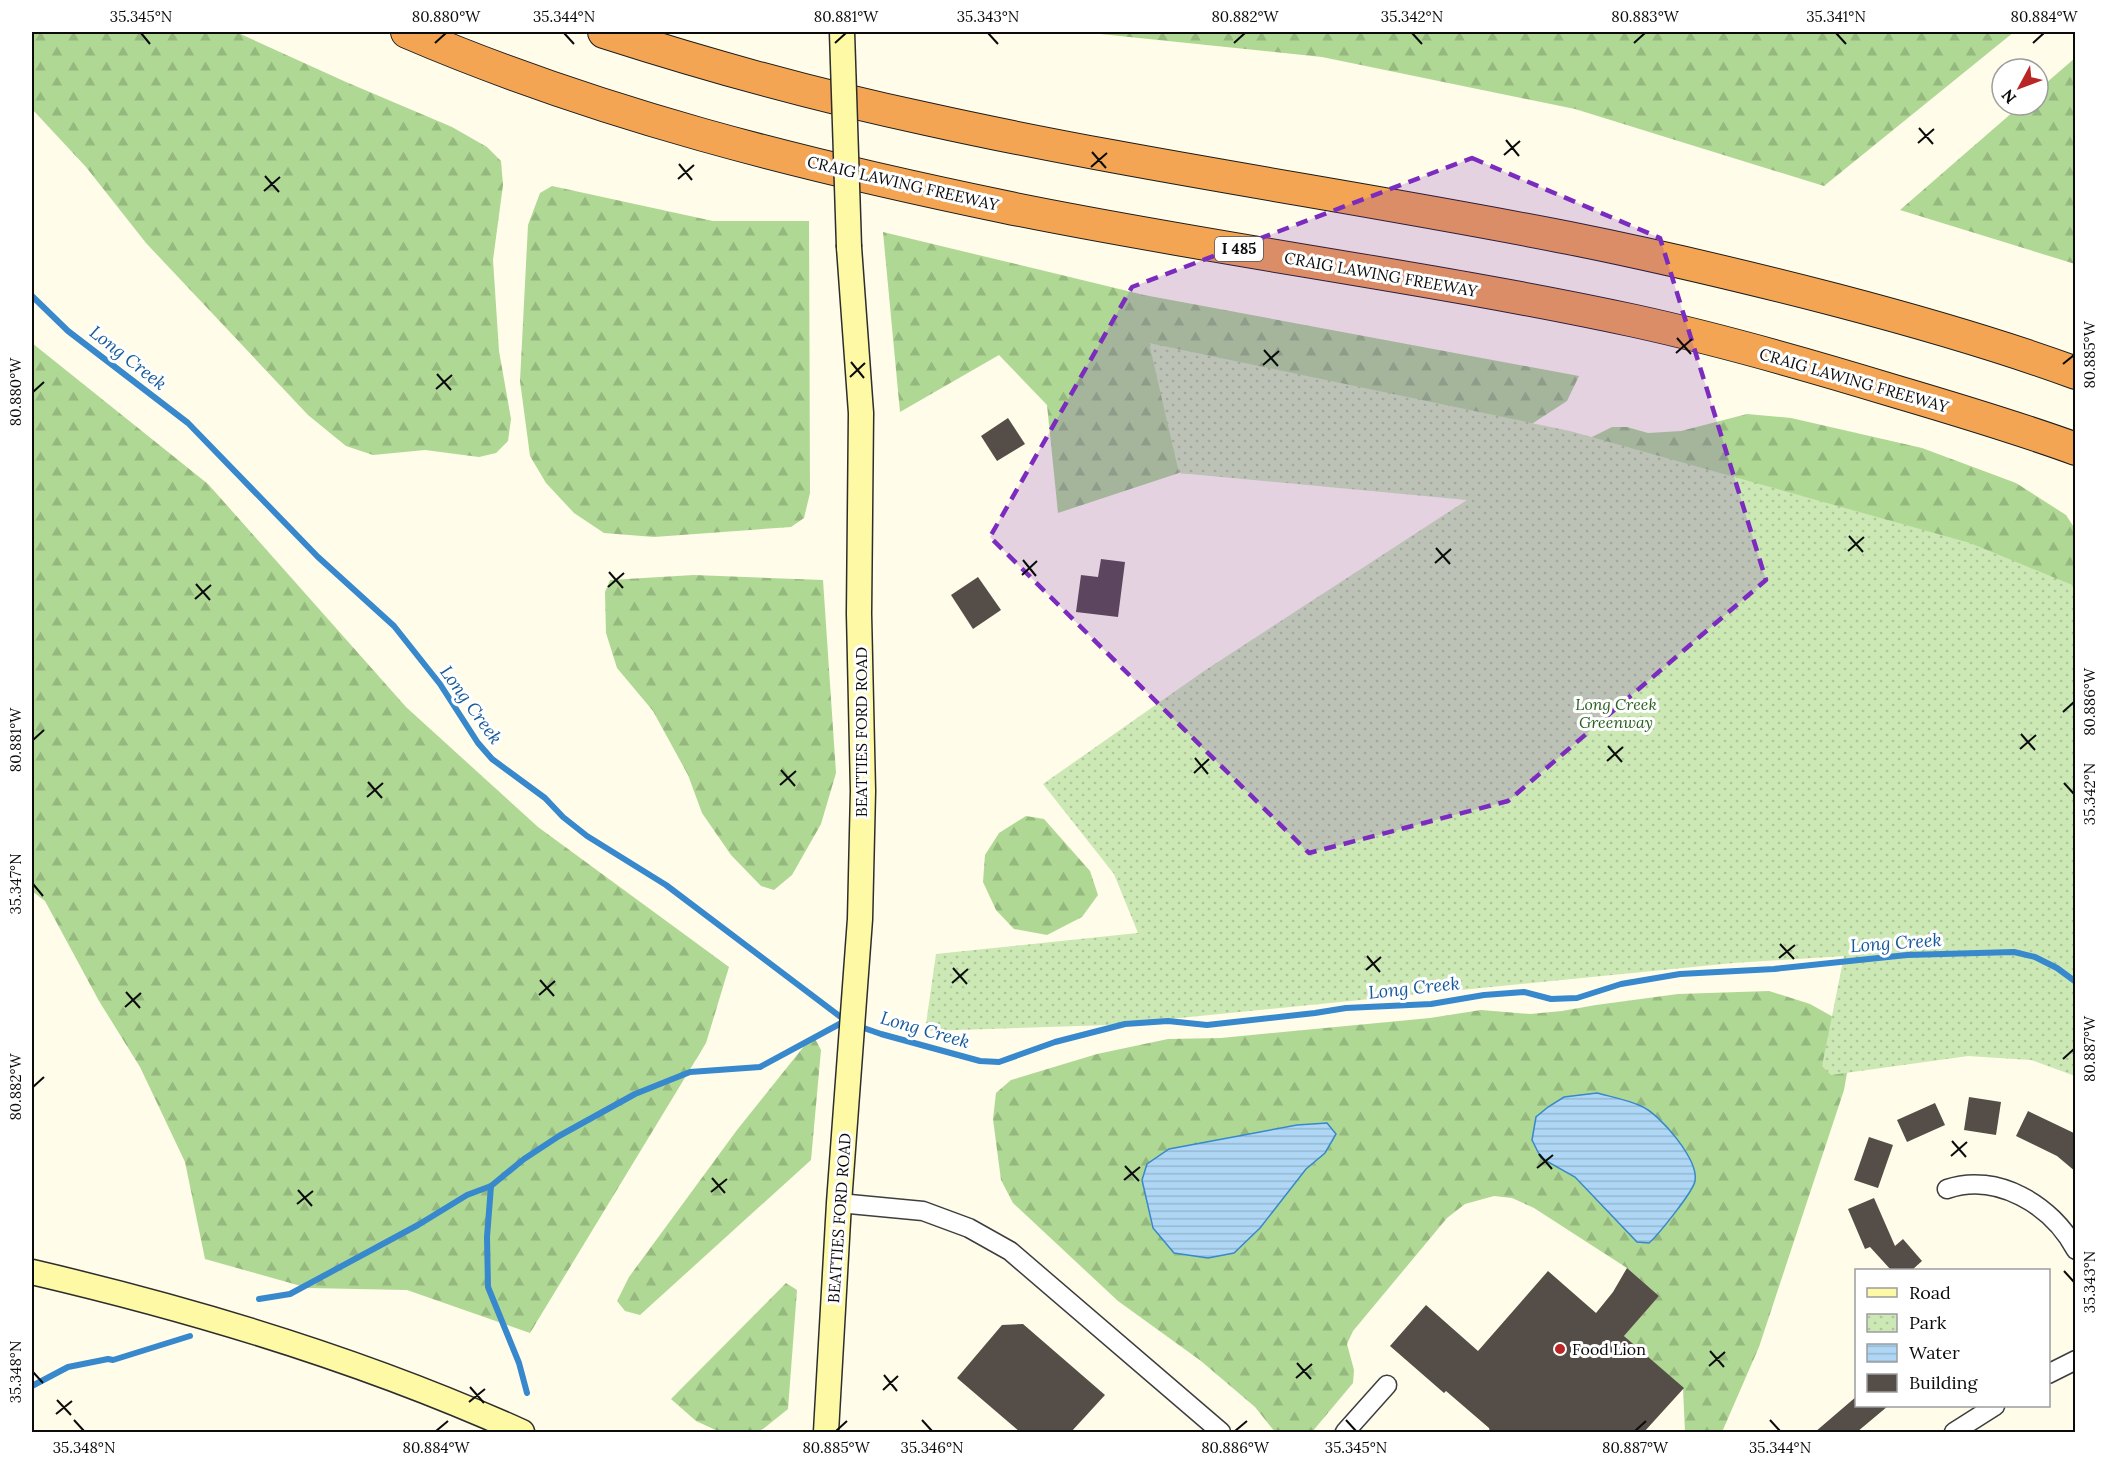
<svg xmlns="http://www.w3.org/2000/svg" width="2107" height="1464" font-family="Lora,serif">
<defs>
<pattern id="forest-firs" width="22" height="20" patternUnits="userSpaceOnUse" patternTransform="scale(1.5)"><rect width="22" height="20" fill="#afd894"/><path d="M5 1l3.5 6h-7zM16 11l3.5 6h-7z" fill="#95b87e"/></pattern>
<pattern id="park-dots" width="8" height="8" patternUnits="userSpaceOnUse" patternTransform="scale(1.5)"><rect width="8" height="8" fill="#cce8b4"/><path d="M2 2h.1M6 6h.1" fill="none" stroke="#aec699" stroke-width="1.8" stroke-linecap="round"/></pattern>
<pattern id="water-rules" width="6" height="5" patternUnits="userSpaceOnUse" patternTransform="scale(1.5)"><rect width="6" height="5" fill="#afd7f5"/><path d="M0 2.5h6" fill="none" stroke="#95b7d1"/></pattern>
</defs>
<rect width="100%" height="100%" fill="#fffce9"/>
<g fill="url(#forest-firs)">
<polygon points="32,32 236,32 346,82 452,127 487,147 501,161 503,185 493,260 499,351 511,419 508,441 496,453 479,457 425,450 373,455 346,446 308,415 146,243 86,167 32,109"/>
<polygon points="1081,32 2014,32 1824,186 1575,109 1322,57"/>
<polygon points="2075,58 2075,264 1900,210 2021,105 2038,105 2038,90"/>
<polygon points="552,186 713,221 809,221 810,493 804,518 791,527 654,537 604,533 574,513 546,483 530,456 520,381 528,225 540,193"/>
<polygon points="883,232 1144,295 1579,376 1567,401 1495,448 1574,446 1612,427 1627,427 1648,433 1681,431 1747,414 1791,418 1922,448 2016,483 2066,515 2075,529 2075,730 1461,513 1467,500 1410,488 1179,473 1058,513 1047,405 999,355 900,412"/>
<polygon points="32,343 208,484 406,707 538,827 729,967 706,1043 530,1333 407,1290 308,1288 205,1259 185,1162 140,1067 99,1001 45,901 32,891"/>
<polygon points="694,575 823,580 836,773 821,824 792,875 774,890 761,886 731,855 702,813 688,775 653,711 617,668 606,633 605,592 610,580"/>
<polygon points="1026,816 1044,819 1090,871 1098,895 1082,917 1047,935 1014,929 996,910 983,882 985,855 999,833"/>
<polygon points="1769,991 1810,1004 1844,1023 1853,1039 1844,1090 1759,1347 1722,1432 1685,1432 1683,1388 1624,1336 1659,1296 1627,1268 1534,1208 1512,1198 1494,1196 1465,1204 1447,1218 1353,1331 1347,1344 1354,1370 1353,1383 1312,1432 1275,1432 1255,1407 1201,1361 1118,1301 1013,1203 1001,1180 993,1119 996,1093 1011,1080 1097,1054 1168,1039 1221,1038 1430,1018 1481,1010 1530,1014 1562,1011 1596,1005 1678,994"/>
<polygon points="813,1035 821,1050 811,1160 640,1315 625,1311 617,1301 629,1277 737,1130"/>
<polygon points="786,1283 797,1290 788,1409 763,1429 756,1432 720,1432 696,1421 671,1399"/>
</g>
<polygon fill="url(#park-dots)" points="1149,343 1570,431 1970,543 2075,586 2075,1076 2031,1060 1968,1056 1831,1075 1822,1066 1844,956 1733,963 1109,1025 925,1031 936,954 1138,933 1114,874 1043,784 1204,671 1467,500 1179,473"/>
<g fill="url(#water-rules)" stroke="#3788cc" stroke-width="1.5">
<path d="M1597,1093C1612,1097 1628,1100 1641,1106C1660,1114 1699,1160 1695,1181C1693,1192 1658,1235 1649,1243L1637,1242L1575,1177L1541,1158L1532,1140L1536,1117L1548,1107L1564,1097Z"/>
<polygon points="1327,1123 1336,1134 1325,1153 1306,1169 1260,1228 1234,1253 1208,1258 1174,1253 1153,1228 1142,1180 1147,1164 1169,1149 1297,1125"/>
</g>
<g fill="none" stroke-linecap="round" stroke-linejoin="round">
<g stroke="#3788cc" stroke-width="6">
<polyline points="32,296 68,331 188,423 318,557 394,626 440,684 478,743 492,759 545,798 563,817 587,836 666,885 846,1021"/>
<polyline points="858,1026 881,1034 980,1061 999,1062 1055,1042 1125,1024 1168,1021 1207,1025 1315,1013 1346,1008 1431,1004 1484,995 1524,992 1551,999 1577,998 1621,984 1680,974 1774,969 1907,955 2014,952 2035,957 2057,968 2076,982"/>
<polyline points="491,1186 487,1237 488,1287 519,1363 527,1393"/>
<polyline points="259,1299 290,1294 418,1225 467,1195 491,1186 524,1159 559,1136 635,1094 690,1072 760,1067 845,1021"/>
<polyline points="32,1386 68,1367 108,1359 113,1360 190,1336"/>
</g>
</g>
<g fill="#544d48">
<polygon points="1008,418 1025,444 997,461 981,436"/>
<polygon points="1101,559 1125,562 1118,617 1076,612 1081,575 1098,577"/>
<polygon points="978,577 1001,610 973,629 951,595"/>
<polygon points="1969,1097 2001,1102 1996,1135 1964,1130"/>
<polygon points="1935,1103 1945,1125 1907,1142 1897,1120"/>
<polygon points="2028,1111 2076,1134 2076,1172 2057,1156 2016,1136"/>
<polygon points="1869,1137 1893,1145 1878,1188 1854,1180"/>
<polygon points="1874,1198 1895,1246 1903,1239 1922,1261 1912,1270 1891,1270 1870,1247 1865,1249 1848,1209"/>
<polygon points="1627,1268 1659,1296 1624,1336 1684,1388 1644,1432 1490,1432 1489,1428 1446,1391 1444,1393 1390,1346 1426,1305 1478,1351 1548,1271 1596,1313 1613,1292"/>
<polygon points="1023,1324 1105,1395 1071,1432 1020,1432 957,1378 1002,1325"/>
<polygon points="1857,1396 1857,1406 1888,1406 1857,1432 1815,1432"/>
</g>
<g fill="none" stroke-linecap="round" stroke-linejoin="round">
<g stroke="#3e3e3e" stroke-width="21">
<g id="street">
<path d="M1947,1189C1997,1172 2052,1205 2076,1250"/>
<polyline points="839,1203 923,1211 969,1228 1010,1251 1221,1432"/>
<polyline points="2048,1374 2076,1360"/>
<polyline points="1345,1432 1387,1385"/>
<polyline points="1954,1432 1995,1406"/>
</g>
</g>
<g stroke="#2d2d2d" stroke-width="27">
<g id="secondary">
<path d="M32,1272C199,1311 365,1361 522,1432"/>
<polyline points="826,1432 839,1203 860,919 863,791 859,614 861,413 849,247"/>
</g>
</g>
<g stroke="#1c1c1c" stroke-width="34">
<g id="highway">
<path d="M407,32C598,114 802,165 1005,207C1214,250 1426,276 1635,321C1722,340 1809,365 1894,391C1955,409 2016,427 2076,449"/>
<path d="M604,32C710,66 818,96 927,119C1139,166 1356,196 1569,238C1659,256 1747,277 1836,300C1916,321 1997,344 2076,373"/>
</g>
</g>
<use href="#street" stroke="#fff" stroke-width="18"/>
<use href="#secondary" stroke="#fef9a5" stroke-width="24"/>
<use href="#highway" stroke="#f3a553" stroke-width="32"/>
<g stroke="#2d2d2d" stroke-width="27" stroke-linecap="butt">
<polyline id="secondary-bridge" points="842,32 849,247"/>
</g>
<use href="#secondary-bridge" stroke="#fef9a5" stroke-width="24"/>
</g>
<path fill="#7b2cbf" fill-opacity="0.2" stroke="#7b2cbf" stroke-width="4.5" stroke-dasharray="12 8" stroke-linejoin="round" d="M1472,158L1660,238L1766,580L1508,801L1309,853L990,537L1132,287Z"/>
<path fill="none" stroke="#0b0b0b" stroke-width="2" d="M141,33L150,44M564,33L574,44M988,33L998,44M1412,33L1422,44M1836,33L1846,44M435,43L446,33M835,43L846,33M1234,43L1245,33M1634,43L1645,33M2033,43L2044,33M1919,128L1933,144M1506,140L1519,156M1918,143L1934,129M1092,152L1106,168M1504,155L1520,141M679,164L692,180M1091,167L1107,153M265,176L279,192M678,179L694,165M264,191L280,177M1677,338L1691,354M1264,350L1278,366M1676,353L1692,339M851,362L864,378M2063,364L2074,355M1263,365L1279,351M437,374L451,390M850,377L865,363M436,389L452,375M33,392L44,382M1849,536L1863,552M1436,548L1450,564M1848,551L1864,537M1023,560L1036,576M1435,563L1451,549M609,572L623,588M1022,575L1037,561M196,584L210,600M608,587L624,573M195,599L211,585M2063,712L2074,702M2021,734L2035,750M33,740L44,730M1608,746L1622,762M2020,749L2036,735M1195,758L1208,774M1607,761L1623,747M781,770L795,786M1194,773L1209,759M368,782L382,798M2064,783L2074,794M780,785L796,771M367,797L383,783M33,884L43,896M1780,944L1794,959M1367,956L1380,972M1779,958L1795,945M953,968L967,984M1366,970L1381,957M540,980L554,996M952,983L968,969M126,992L140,1008M539,995L555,981M125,1007L141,993M2063,1059L2074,1049M33,1087L44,1077M1952,1141L1966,1157M1539,1154L1552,1169M1951,1156L1967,1142M1125,1166L1139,1181M1537,1168L1553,1155M712,1178L725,1193M1124,1180L1140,1167M298,1190L312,1206M711,1192L727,1179M297,1204L313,1191M2064,1271L2074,1282M1710,1351L1724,1367M1297,1363L1311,1379M1709,1366L1725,1352M33,1372L43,1383M884,1375L897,1391M1296,1378L1312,1364M470,1387L484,1403M883,1390L898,1376M57,1400L71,1415M469,1402L485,1389M56,1414L72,1401M74,1420L84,1431M922,1420L932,1431M1346,1420L1356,1431M1770,1420L1780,1431M436,1431L448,1421M836,1431L847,1421M1235,1431L1247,1421M1635,1431L1646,1421"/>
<circle fill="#b92625" stroke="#fff" stroke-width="2" cx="1560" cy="1349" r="6"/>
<g text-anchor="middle" stroke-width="6" stroke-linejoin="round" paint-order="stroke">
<rect fill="#fff" stroke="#545454" stroke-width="1.5" x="1215" y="237" width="48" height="24" rx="4.5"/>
<g font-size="15" font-weight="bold" fill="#0b0b0b">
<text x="1239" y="254">I 485</text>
</g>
<g font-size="16" fill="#0b0b0b" stroke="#fff">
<text transform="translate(903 183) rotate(13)" y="6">CRAIG LAWING FREEWAY</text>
<text transform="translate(1381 274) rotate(10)" y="6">CRAIG LAWING FREEWAY</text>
<text transform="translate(1854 380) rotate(16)" y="6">CRAIG LAWING FREEWAY</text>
<text transform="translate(861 732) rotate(-90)" y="6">BEATTIES FORD ROAD</text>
<text transform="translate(839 1218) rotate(-86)" y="6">BEATTIES FORD ROAD</text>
</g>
<g font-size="16" font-style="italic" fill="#27611d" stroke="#fff">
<text x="1616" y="710">Long Creek<tspan x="1616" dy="18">Greenway</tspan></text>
</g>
<g font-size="16" fill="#0b0b0b" stroke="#fff" text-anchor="start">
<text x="1572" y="1355">Food Lion</text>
</g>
<g font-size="18" font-style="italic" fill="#165a9b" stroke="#fff">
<text transform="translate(128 358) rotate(38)" y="6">Long Creek</text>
<text transform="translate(471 705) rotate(54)" y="6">Long Creek</text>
<text transform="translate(1896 943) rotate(-4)" y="6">Long Creek</text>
<text transform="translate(1414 988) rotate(-6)" y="6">Long Creek</text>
<text transform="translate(925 1030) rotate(16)" y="6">Long Creek</text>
</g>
</g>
<rect width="2107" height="1464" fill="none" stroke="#ffffff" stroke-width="66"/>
<rect x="1855" y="1269" width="195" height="138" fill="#ffffff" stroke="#9d9d9d" stroke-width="1.5"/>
<rect x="1867" y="1288" width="30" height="9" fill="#fef9a5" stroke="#9d9d9d" stroke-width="1.5"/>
<text x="1909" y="1299" font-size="18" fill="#0b0b0b">Road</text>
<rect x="1867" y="1314" width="30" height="18" fill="url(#park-dots)" stroke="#9d9d9d" stroke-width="1.5"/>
<text x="1909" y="1329" font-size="18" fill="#0b0b0b">Park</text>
<rect x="1867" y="1344" width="30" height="18" fill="url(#water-rules)" stroke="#9d9d9d" stroke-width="1.5"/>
<text x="1909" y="1359" font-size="18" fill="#0b0b0b">Water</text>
<rect x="1867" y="1374" width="30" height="18" fill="#544d48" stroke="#9d9d9d" stroke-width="1.5"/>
<text x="1909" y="1389" font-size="18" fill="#0b0b0b">Building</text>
<g transform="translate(2020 87) rotate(229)"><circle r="28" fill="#ffffff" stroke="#9d9d9d" stroke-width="1.5"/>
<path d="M0-4.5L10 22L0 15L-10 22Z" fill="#b92625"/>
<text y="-9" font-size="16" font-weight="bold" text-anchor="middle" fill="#0b0b0b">N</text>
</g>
<rect x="33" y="33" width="2041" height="1398" fill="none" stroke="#0b0b0b" stroke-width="2"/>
<g font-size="15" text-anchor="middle" fill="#0b0b0b">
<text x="141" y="22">35.345°N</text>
<text x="446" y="22">80.880°W</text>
<text x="564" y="22">35.344°N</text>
<text x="846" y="22">80.881°W</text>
<text x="988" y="22">35.343°N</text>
<text x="1245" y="22">80.882°W</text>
<text x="1412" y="22">35.342°N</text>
<text x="1645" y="22">80.883°W</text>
<text x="1836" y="22">35.341°N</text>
<text x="2044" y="22">80.884°W</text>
<text transform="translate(2090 355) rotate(-90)" y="5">80.885°W</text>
<text transform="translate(16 392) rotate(-90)" y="5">80.880°W</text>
<text transform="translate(2090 702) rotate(-90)" y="5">80.886°W</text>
<text transform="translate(16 740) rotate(-90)" y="5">80.881°W</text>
<text transform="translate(2090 794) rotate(-90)" y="5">35.342°N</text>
<text transform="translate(16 884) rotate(-90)" y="5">35.347°N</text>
<text transform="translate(2090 1049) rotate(-90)" y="5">80.887°W</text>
<text transform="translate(16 1087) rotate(-90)" y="5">80.882°W</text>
<text transform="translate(2090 1282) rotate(-90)" y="5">35.343°N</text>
<text transform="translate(16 1372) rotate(-90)" y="5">35.348°N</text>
<text x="84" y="1453">35.348°N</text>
<text x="436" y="1453">80.884°W</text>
<text x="836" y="1453">80.885°W</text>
<text x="932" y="1453">35.346°N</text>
<text x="1235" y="1453">80.886°W</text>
<text x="1356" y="1453">35.345°N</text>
<text x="1635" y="1453">80.887°W</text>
<text x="1780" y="1453">35.344°N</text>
</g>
</svg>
